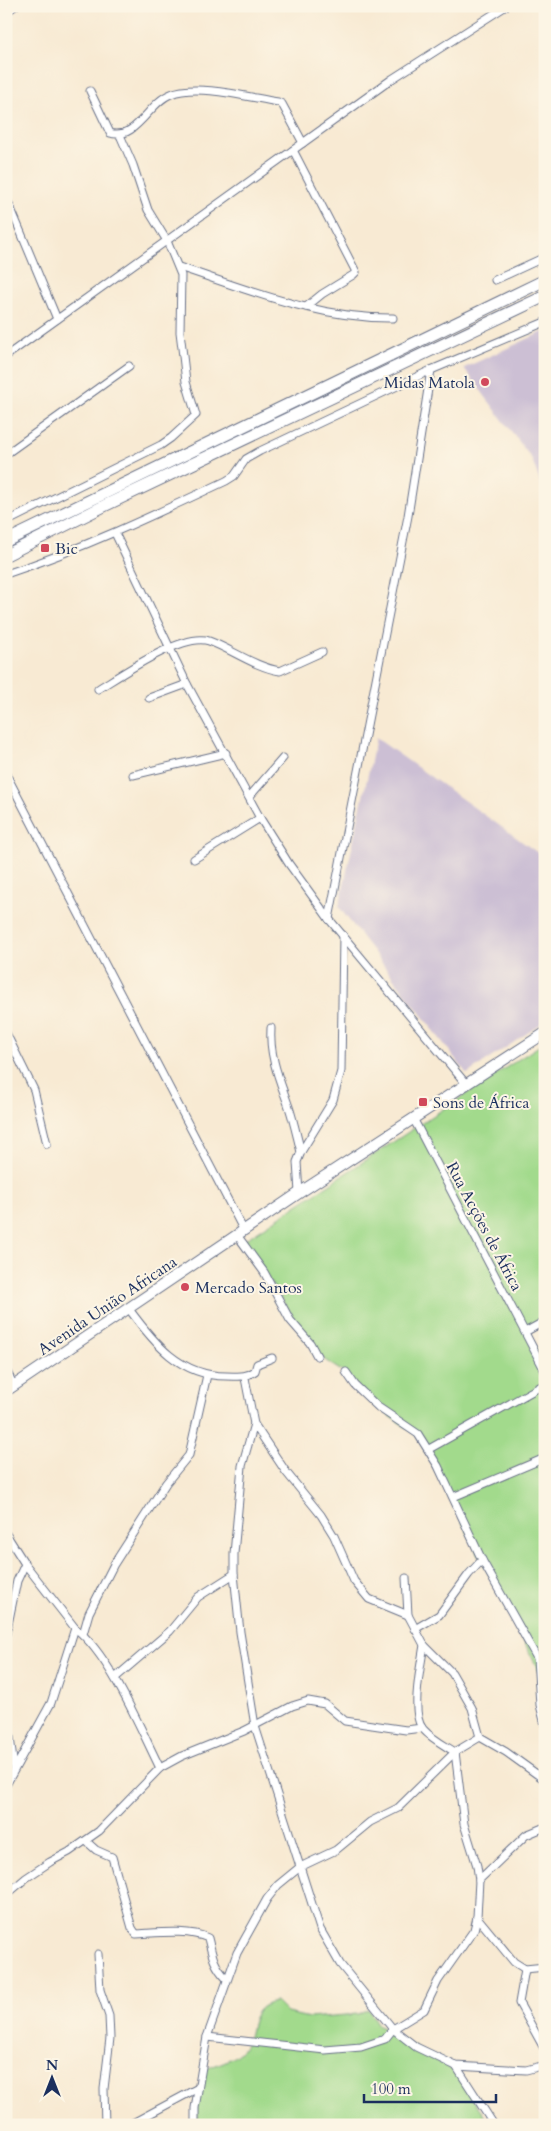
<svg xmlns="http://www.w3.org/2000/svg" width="551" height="2131" font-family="Cardo,serif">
<rect width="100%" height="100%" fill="#fcf5e5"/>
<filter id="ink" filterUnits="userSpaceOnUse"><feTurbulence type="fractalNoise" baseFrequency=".02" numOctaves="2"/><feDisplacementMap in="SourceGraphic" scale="10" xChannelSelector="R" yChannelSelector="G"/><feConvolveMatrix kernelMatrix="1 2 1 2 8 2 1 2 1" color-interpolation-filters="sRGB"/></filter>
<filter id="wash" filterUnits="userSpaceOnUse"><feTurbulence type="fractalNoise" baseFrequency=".0096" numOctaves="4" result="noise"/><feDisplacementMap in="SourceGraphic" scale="20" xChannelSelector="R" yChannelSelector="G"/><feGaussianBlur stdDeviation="1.12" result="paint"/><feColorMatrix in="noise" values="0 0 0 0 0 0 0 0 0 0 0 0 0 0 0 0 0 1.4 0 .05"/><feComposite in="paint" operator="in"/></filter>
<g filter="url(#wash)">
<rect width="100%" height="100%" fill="#f8ead3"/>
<g fill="#ccbfd4">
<polygon points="545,331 545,493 544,494 532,459 464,368"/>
<polygon points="376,738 545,858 545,1021 467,1074 339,907"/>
</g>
<g fill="#a2da8c" stroke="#5e8475">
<polygon points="545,1042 545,1317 526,1328 545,1364 545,1671 540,1673 417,1435 373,1404 346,1374 319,1356 243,1241"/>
<path d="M276,2002L287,2013L309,2018L358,2014L368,2009L378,2025L453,2070L491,2125H197V2099L206,2069C217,2064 233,2060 241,2051C257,2035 244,2007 276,2002Z"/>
</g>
</g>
<g filter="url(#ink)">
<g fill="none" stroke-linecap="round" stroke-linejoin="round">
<g stroke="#687087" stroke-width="9">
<g id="minor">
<polyline points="6,12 15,6"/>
<path d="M90,91L110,133C136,141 149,102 171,94C197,83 251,98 278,102L282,104L303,143"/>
<polyline points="293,150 356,272 353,275 322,294 306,307"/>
<polyline points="9,204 57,319"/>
<path d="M179,267C249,290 318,319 393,318"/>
<polyline points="495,280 545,257"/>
<polyline points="6,356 392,79 506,6"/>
<polyline points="6,454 129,366"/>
<polyline points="6,522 161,445 171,438 196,415 186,382 183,356 180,332 181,275 167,241 148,210 133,165 120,135"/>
<polyline points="115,533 187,684 260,818 289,864 329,919 467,1085"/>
<path d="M6,574C82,549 154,515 226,481L234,476L246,459L260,451L431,370L545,322"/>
<path d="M98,689C121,675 183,632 209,641C233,650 255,667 280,671L322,652"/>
<polyline points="149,698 187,684"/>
<polyline points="6,774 244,1231"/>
<polyline points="133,775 226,753"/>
<polyline points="249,797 283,758"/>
<polyline points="194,859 260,818"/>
<polyline points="329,919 408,516 431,370"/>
<path d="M271,1028C269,1057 280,1081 289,1107C294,1122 297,1137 301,1152"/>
<polyline points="6,1033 34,1090 47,1144"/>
<polyline points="414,1120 545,1371"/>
<polyline points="299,1193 297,1162 301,1152 333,1100 341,1071 343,935"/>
<polyline points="237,1235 264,1272 290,1320 310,1343 317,1356"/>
<path d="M129,1309C154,1343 180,1376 226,1376C239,1376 245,1378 255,1371L257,1364L272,1358"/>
<polyline points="525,1332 545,1321"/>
<polyline points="6,1370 14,1386"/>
<polyline points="346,1372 355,1385 378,1407 418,1434 438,1466 482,1560 537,1658 540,1705 545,1725"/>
<polyline points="245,1378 254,1424 286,1472 321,1515 334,1536 354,1581 369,1599 408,1615"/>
<polyline points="254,1424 242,1466 234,1554 234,1574 240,1632 255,1726 320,1929 340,1964 393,2029 416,2047 456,2066 526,2070 545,2065"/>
<polyline points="429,1449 545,1384"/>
<polyline points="453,1497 545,1458"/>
<path d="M6,1534L25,1564L75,1628C110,1655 140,1728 160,1768"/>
<polyline points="406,1578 408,1615 424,1645 452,1673 472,1708 480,1737 506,1752 545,1780"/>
<polyline points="415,1629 439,1615 469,1574 482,1560"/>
<polyline points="6,1634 17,1581 25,1564"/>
<polyline points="83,1634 89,1613 114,1564 166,1483 189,1455 207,1375"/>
<polyline points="115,1678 170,1631 198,1597 234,1574"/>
<polyline points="6,1705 14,1769"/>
<polyline points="6,1785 51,1703 75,1628"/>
<path d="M86,1841L96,1850L112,1857L132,1928L136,1934C158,1933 188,1929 208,1938C212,1955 214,1966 226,1978"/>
<polyline points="479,1880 526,1835 545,1827"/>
<polyline points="6,1895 26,1878 50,1862 69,1852 99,1831 160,1768 182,1756 244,1731 292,1706 308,1701 325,1704 345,1721 406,1730 422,1728"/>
<polyline points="477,1917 514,1962 525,1969 545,1967"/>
<polyline points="98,1954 100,1990 109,2016 110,2038 104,2089 105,2125"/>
<polyline points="525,1969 519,2003 545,2050"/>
<path d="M207,2037L325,2050L361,2047L385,2039L393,2029L424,2010L438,1981L474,1930L477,1917L479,1880L477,1866L464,1824L455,1752C444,1745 432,1739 423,1729C410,1714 421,1664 424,1645"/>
<polyline points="456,2066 494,2125"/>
<polyline points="129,2125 198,2088"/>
<polyline points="195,2125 195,2108 207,2037 237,1953 267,1899 278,1885 300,1867 336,1850 370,1822 398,1808 455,1752 480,1737"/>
</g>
</g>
<g stroke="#687087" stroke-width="12">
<polyline id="secondary" points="6,1391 299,1193 545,1033"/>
</g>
<g stroke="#687087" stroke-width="13">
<g id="trunk">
<polyline points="6,541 545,280"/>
<polyline points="6,555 106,505 545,296"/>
</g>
</g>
<use href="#minor" stroke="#fff" stroke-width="7"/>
<use href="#secondary" stroke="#fff" stroke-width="10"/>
<use href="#trunk" stroke="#fff" stroke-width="11"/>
</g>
</g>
<g fill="#d1495b" stroke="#fcf5e5" stroke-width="2">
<circle cx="485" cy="382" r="5"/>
<rect x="40" y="543" width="10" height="10" rx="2.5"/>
<rect x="418" y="1097" width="10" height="10" rx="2.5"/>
<circle cx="185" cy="1287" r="5"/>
</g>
<g text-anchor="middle" stroke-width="4" stroke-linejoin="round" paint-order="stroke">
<g font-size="16" fill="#1b2f5e" stroke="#fcf5e5" text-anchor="start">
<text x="475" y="388" text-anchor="end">Midas Matola</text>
<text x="55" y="554">Bic</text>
<text x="433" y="1108">Sons de África</text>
<text x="195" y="1293">Mercado Santos</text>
</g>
<g font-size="16" fill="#1b2f5e" stroke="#fcf5e5">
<text transform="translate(485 1226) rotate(62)" y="6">Rua Acções de África</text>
<text transform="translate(107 1305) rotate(-34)" y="6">Avenida União Africana</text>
</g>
</g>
<rect width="551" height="2131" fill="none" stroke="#fcf5e5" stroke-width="25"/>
<g transform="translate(52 2078)" stroke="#fcf5e5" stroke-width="4" paint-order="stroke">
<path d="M0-4L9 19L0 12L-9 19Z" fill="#1b2f5e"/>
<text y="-8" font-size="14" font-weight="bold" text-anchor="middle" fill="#1b2f5e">N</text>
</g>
<path d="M364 2094v8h132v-8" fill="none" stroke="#1b2f5e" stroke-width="2.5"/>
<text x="371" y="2094" font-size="15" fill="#1b2f5e" stroke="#fcf5e5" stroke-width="4" paint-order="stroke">100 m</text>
</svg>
